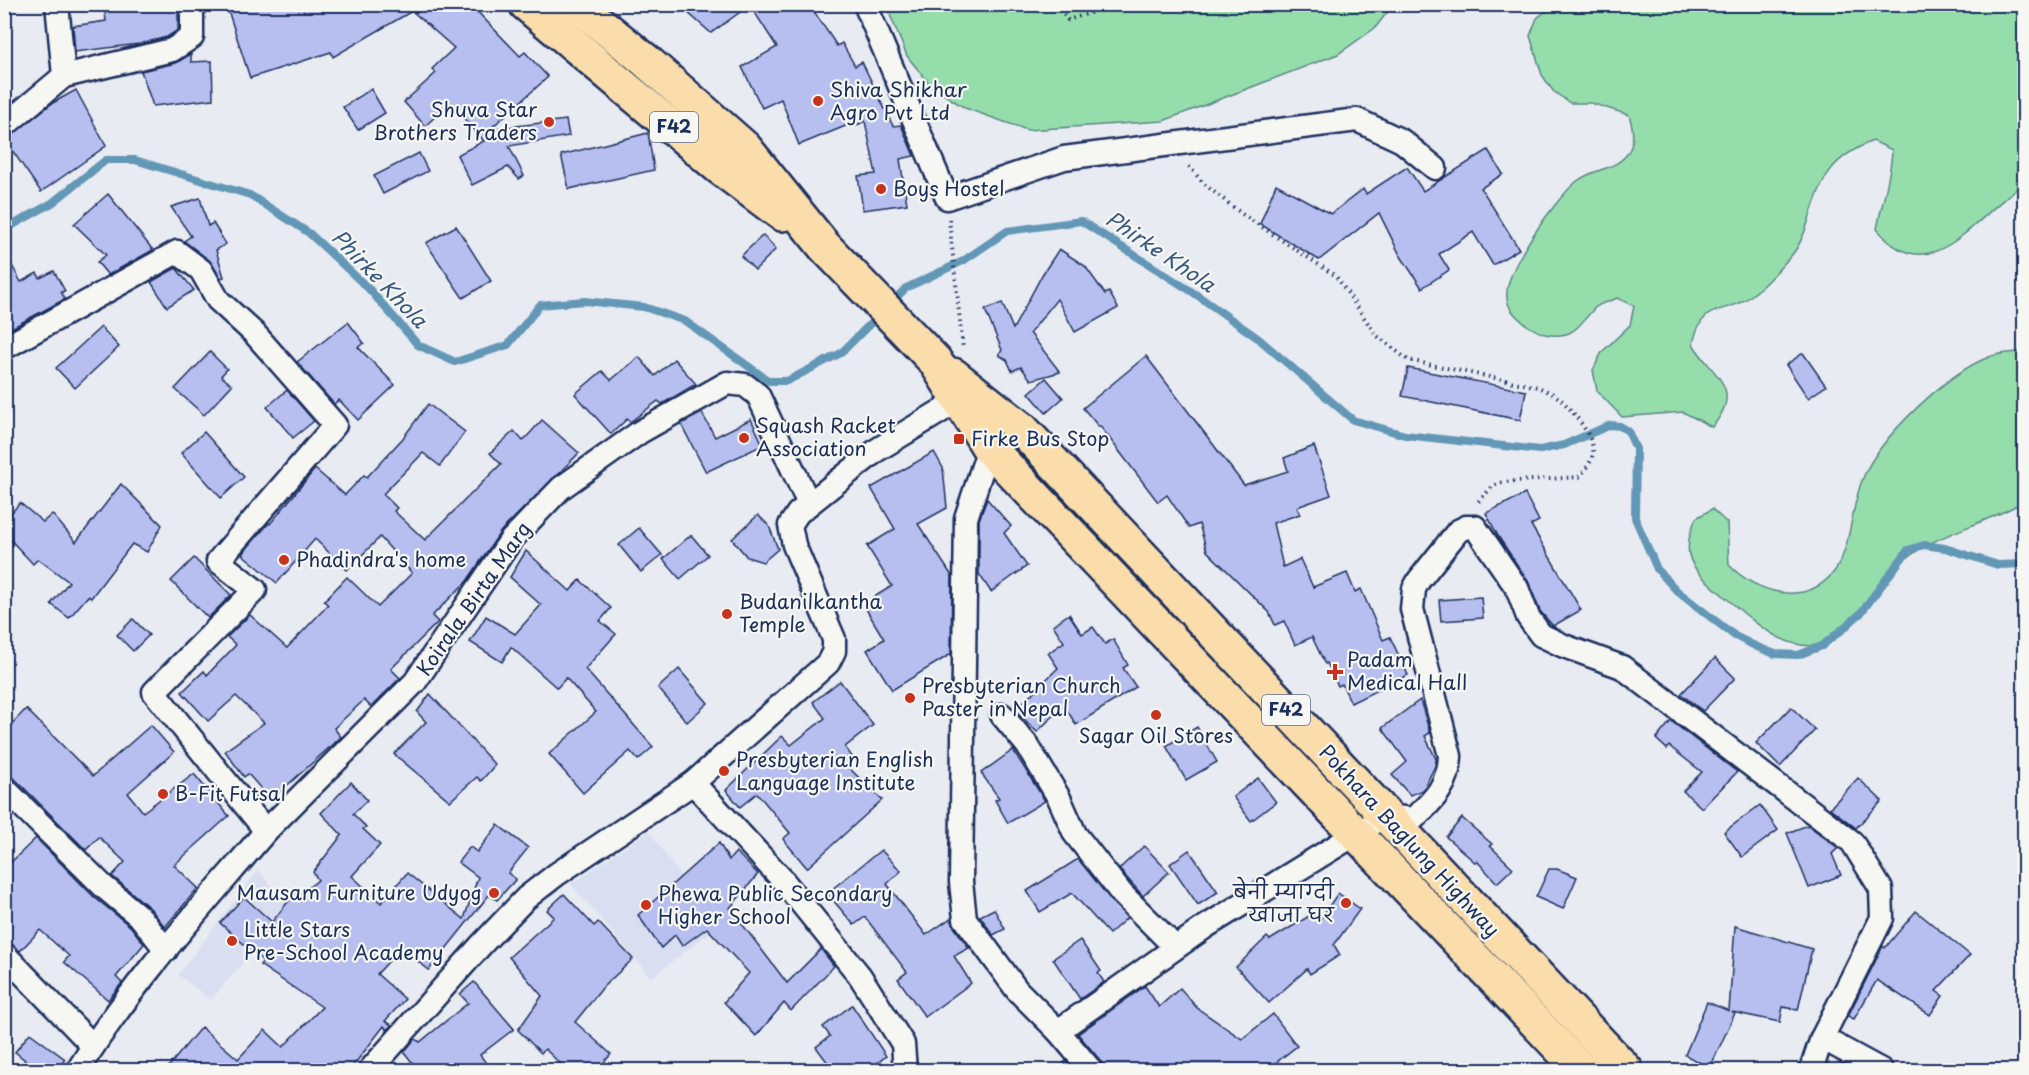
<svg xmlns="http://www.w3.org/2000/svg" width="2029" height="1075" font-family="'Playpen Sans','Playpen Sans Deva',sans-serif">
<rect width="100%" height="100%" fill="#e9ebf2"/>
<filter id="ink" filterUnits="userSpaceOnUse"><feTurbulence type="fractalNoise" baseFrequency=".0167" numOctaves="2"/><feDisplacementMap in="SourceGraphic" scale="12" xChannelSelector="R" yChannelSelector="G"/><feConvolveMatrix kernelMatrix="1 2 1 2 8 2 1 2 1" color-interpolation-filters="sRGB"/></filter>
<g filter="url(#ink)">
<g fill="#dadef1">
<polygon points="649,831 717,927 651,978 571,884"/>
<polygon points="258,870 290,907 211,1000 178,975"/>
</g>
<g fill="#95deac" stroke="#588685" stroke-width="1.5">
<polygon points="886,5 1393,5 1375,28 1338,54 1163,121 1027,130 965,108 932,87 907,56"/>
<path d="M1554,5H2024V184C1978,212 1930,296 1877,229C1882,202 1891,176 1892,150L1873,141C1830,158 1823,177 1809,219C1805,232 1800,246 1791,256C1779,269 1766,284 1752,295C1725,317 1702,299 1693,344C1713,377 1745,388 1712,427L1683,412L1622,417L1597,391L1593,370L1602,352L1630,325L1634,306L1617,298C1610,301 1601,303 1596,307C1587,315 1577,332 1566,334C1550,338 1538,333 1524,323C1516,316 1508,309 1507,298C1503,271 1556,199 1576,182C1591,169 1616,170 1627,154C1636,142 1633,127 1629,115L1591,103H1570L1553,91L1542,75L1530,36L1537,18Z"/>
<path d="M2024,351V501C1989,523 1932,535 1902,562C1891,572 1884,587 1875,598C1862,613 1850,631 1833,640C1791,662 1748,616 1718,591C1689,566 1680,554 1696,518L1712,509L1727,523L1729,565C1755,592 1804,608 1833,573C1851,552 1851,505 1863,478C1880,437 1947,373 1989,357C1999,353 2013,353 2024,351Z"/>
</g>
<g fill="none" stroke-linecap="round" stroke-linejoin="round">
<g stroke="#6297b6" stroke-width="8">
<polyline points="4,230 52,203 106,160 135,160 250,195 309,233 369,289 418,345 455,362 508,345 540,305 584,301 644,307 685,321 769,381 787,381 841,353 881,313"/>
<polyline points="891,303 906,288 963,261 1007,231 1081,221 1194,293 1259,339 1353,420 1405,435 1540,450 1564,445 1610,425 1620,426 1628,431 1636,449 1635,518 1657,569 1677,591 1735,636 1755,646 1775,654 1798,655 1822,646 1860,614 1908,550 1924,545 1945,548 1998,565 2024,564"/>
</g>
</g>
<g fill="#b6bff0" stroke="#1b2f5e" stroke-width="1.5">
<polygon points="104,4 178,4 178,30 167,37 139,44 75,52 73,26 106,21"/>
<polygon points="226,4 470,4 520,56 525,52 548,77 490,129 566,120 569,136 509,146 524,176 519,179 508,167 472,185 457,155 484,141 450,103 425,126 404,102 436,73 432,69 454,48 412,11 333,57 331,52 250,78"/>
<polygon points="678,4 809,4 837,46 842,43 855,66 862,62 893,126 901,125 914,156 900,159 907,204 863,210 858,176 876,174 865,121 855,126 853,123 799,145 781,99 762,108 742,67 777,47 750,5 711,33"/>
<polygon points="191,54 191,62 212,61 213,99 153,106 141,71 176,63"/>
<polygon points="371,89 385,113 358,130 343,107"/>
<polygon points="76,90 106,146 41,192 5,140 51,104"/>
<polygon points="648,133 654,170 569,189 561,155"/>
<polygon points="1488,150 1503,174 1481,188 1519,249 1493,265 1473,232 1439,254 1449,270 1422,288 1400,255 1379,213 1319,260 1260,224 1276,184 1331,214 1363,189 1366,194 1407,167 1423,191"/>
<polygon points="419,153 428,171 383,194 374,176"/>
<polygon points="108,194 153,250 108,275 97,262 106,255 74,224"/>
<polygon points="200,198 208,226 213,223 226,244 216,250 224,277 221,278 209,260 184,241 191,236 171,207"/>
<polygon points="456,226 491,281 463,298 426,243"/>
<polygon points="763,235 776,249 755,270 741,256"/>
<polygon points="1059,249 1085,266 1105,294 1109,292 1118,308 1075,332 1057,299 1030,333 1060,372 1031,380 1021,367 1012,371 1007,360 999,355 1002,350 985,310 1002,303 1013,329 1042,275"/>
<polygon points="4,251 21,282 37,273 40,278 54,271 65,291 61,292 65,299 4,332"/>
<polygon points="176,268 194,290 167,307 151,282"/>
<polygon points="348,322 364,343 358,347 395,385 358,420 339,400 334,404 297,362"/>
<polygon points="101,327 119,347 75,388 56,368"/>
<polygon points="210,352 227,369 221,376 232,385 204,415 175,389"/>
<polygon points="1803,353 1826,386 1808,398 1786,365"/>
<polygon points="1146,356 1244,485 1288,471 1284,458 1314,446 1331,495 1297,507 1300,514 1273,523 1283,567 1300,559 1313,587 1347,573 1355,592 1361,589 1383,640 1390,637 1408,675 1351,703 1342,684 1338,686 1327,663 1325,664 1312,637 1295,645 1284,621 1275,625 1269,612 1207,551 1199,524 1189,528 1167,495 1158,502 1100,426 1099,427 1083,408"/>
<polygon points="639,357 655,376 674,359 696,384 662,404 658,401 630,422 627,419 611,434 575,394 602,371 611,380"/>
<polygon points="1408,368 1526,391 1520,420 1402,396"/>
<polygon points="1046,378 1063,398 1046,413 1029,393"/>
<polygon points="287,390 314,421 293,438 267,407"/>
<polygon points="428,404 465,432 440,466 423,453 383,494 397,508 394,511 425,540 501,464 490,453 514,431 523,441 542,420 579,453 501,531 467,581 432,616 438,622 391,669 400,678 371,707 364,700 334,728 341,737 271,800 248,774 244,777 225,751 264,723 236,696 208,721 182,692 204,671 207,675 236,645 227,637 250,615 287,648 328,605 324,601 347,577 378,607 412,573 380,537 347,570 315,539 277,583 242,554 269,523 270,524 315,469 345,495 364,475 367,477 403,438"/>
<polygon points="702,413 715,437 751,419 763,445 706,472 681,424"/>
<polygon points="204,432 244,477 221,498 181,453"/>
<polygon points="934,452 943,468 947,508 918,524 952,576 951,654 892,690 867,650 884,639 863,604 892,586 867,546 895,529 871,488"/>
<polygon points="121,484 162,525 147,552 132,544 91,598 88,596 69,618 51,604 69,582 38,559 33,564 4,533 4,521 20,503 43,522 52,514 76,542"/>
<polygon points="1525,494 1539,521 1531,525 1581,610 1553,626 1540,611 1528,581 1498,536 1486,513"/>
<polygon points="987,499 1011,526 1004,533 1027,566 991,592 979,574 979,520"/>
<polygon points="758,515 769,526 778,549 763,562 747,557 732,539"/>
<polygon points="639,528 662,555 641,572 619,545"/>
<polygon points="691,535 708,555 680,579 663,559"/>
<polygon points="526,551 570,591 580,580 611,608 600,621 616,634 585,669 653,747 638,760 630,751 583,793 549,754 596,712 566,678 557,688 511,647 502,662 470,642 486,616 515,634 541,605 510,577"/>
<polygon points="194,558 231,595 208,618 171,581"/>
<polygon points="1481,597 1483,618 1441,621 1439,600"/>
<polygon points="1069,614 1082,634 1093,627 1105,644 1113,639 1128,665 1123,668 1136,687 1076,725 1064,705 1037,732 1015,710 1058,668 1048,653 1064,642 1053,625"/>
<polygon points="133,619 149,635 133,651 117,635"/>
<polygon points="1715,658 1735,678 1703,711 1681,694"/>
<polygon points="679,669 708,703 687,722 658,688"/>
<polygon points="840,681 873,725 845,747 855,761 848,767 882,800 807,868 783,839 790,833 757,793 740,807 726,790 782,736 791,745 825,718 813,702"/>
<polygon points="430,694 495,765 481,781 477,777 450,801 394,754 426,722 417,712"/>
<polygon points="1420,700 1430,733 1425,736 1436,759 1436,764 1423,790 1410,795 1392,775 1407,762 1382,728"/>
<polygon points="1791,707 1815,730 1780,767 1756,743"/>
<polygon points="26,709 93,776 151,725 174,752 128,793 143,812 194,774 229,816 174,865 198,888 165,927 150,908 112,876 125,862 99,837 86,850 14,778 4,775 4,732"/>
<polygon points="1671,721 1737,772 1702,808 1683,791 1702,772 1669,746 1667,749 1656,739"/>
<polygon points="1197,727 1217,762 1186,780 1166,746"/>
<polygon points="1013,750 1045,801 1008,823 995,800 999,798 981,773"/>
<polygon points="1258,778 1276,802 1251,821 1233,797"/>
<polygon points="1858,778 1882,801 1856,828 1830,808"/>
<polygon points="351,782 367,800 353,814 366,827 363,829 380,845 352,876 381,903 407,873 464,919 478,877 458,862 470,847 477,852 498,825 528,848 508,873 516,879 497,900 489,895 429,970 401,948 377,974 405,999 385,1021 392,1025 387,1030 384,1026 349,1071 165,1071 201,1027 238,1059 265,1030 283,1047 322,1007 260,965 263,961 220,923 244,897 272,922 295,893 298,896 318,880 313,872 342,835 321,813"/>
<polygon points="1760,805 1778,830 1742,857 1724,832"/>
<polygon points="1462,818 1492,844 1490,846 1513,868 1497,883 1477,861 1476,863 1446,837"/>
<polygon points="1808,825 1838,848 1832,854 1841,875 1809,888 1787,833"/>
<polygon points="36,838 94,897 131,927 144,944 116,977 122,983 108,1000 64,962 69,956 40,930 20,951 4,941 4,869"/>
<polygon points="719,843 729,860 736,852 758,874 730,908 787,983 821,949 834,966 791,1011 784,1003 756,1036 724,1002 749,973 707,928 682,946 675,935 661,948 638,915"/>
<polygon points="1144,846 1169,872 1143,896 1119,869"/>
<polygon points="881,850 901,871 887,884 926,935 951,918 954,927 969,948 954,956 971,983 925,1017 898,979 907,972 865,917 854,925 827,893"/>
<polygon points="1189,850 1218,892 1198,905 1170,864"/>
<polygon points="1078,859 1127,918 1109,934 1072,893 1040,912 1027,891"/>
<polygon points="1549,869 1557,869 1577,877 1563,909 1536,897"/>
<polygon points="1338,893 1360,909 1334,945 1340,955 1310,974 1307,969 1269,1003 1236,967 1267,937 1270,940 1314,913 1319,921"/>
<polygon points="564,894 594,926 598,922 633,959 604,986 575,1022 611,1054 597,1071 568,1071 545,1049 541,1053 518,1030 542,996 509,957 554,917 547,910"/>
<polygon points="994,909 1005,929 993,935 980,916"/>
<polygon points="1916,911 1970,955 1936,991 1943,996 1930,1015 1877,980 1854,1019 1848,1016 1883,946 1885,948"/>
<polygon points="1735,926 1812,949 1798,1010 1783,1007 1780,1022 1732,1012 1735,1013 1710,1068 1685,1055 1707,1002 1729,1011"/>
<polygon points="1080,940 1101,971 1098,973 1104,982 1080,999 1053,959"/>
<polygon points="474,982 514,1029 480,1055 492,1071 419,1071 404,1052 415,1039 420,1042 468,1003 460,994"/>
<polygon points="1145,986 1159,1007 1180,988 1197,1008 1242,1039 1273,1014 1297,1046 1265,1071 1104,1071 1101,1061 1078,1034"/>
<polygon points="852,1005 886,1056 867,1071 834,1071 816,1047 830,1036 823,1027"/>
<polygon points="30,1033 65,1059 57,1071 19,1071 25,1060 15,1052"/>
<polygon points="1066,1061 1074,1071 1054,1071"/>
</g>
<g fill="none" stroke-linecap="round" stroke-linejoin="round">
<g stroke="#1b2f5e" stroke-width="27">
<g id="street">
<polyline points="57,4 64,76"/>
<polyline points="865,4 947,198 1064,158 1357,120 1402,141 1435,168"/>
<polyline points="4,126 64,76 172,50 192,37 192,4"/>
<path d="M4,348L177,252L201,270L218,300L255,334L335,425L218,561L255,590L154,692L266,831C201,908 131,984 78,1070"/>
<path d="M989,448L966,518L961,882L965,919L1017,990L1058,1031L1205,927L1385,816L1413,819C1434,800 1449,785 1450,756L1412,609L1414,589L1419,580L1458,531L1466,527H1475L1517,588L1528,617L1541,635L1564,646L1622,667L1852,842L1881,889L1882,918L1822,1038L1811,1070"/>
<polyline points="1002,715 1027,745 1059,798 1075,834 1122,894 1175,947"/>
<polyline points="693,783 781,878 860,976 903,1044 905,1070"/>
<polyline points="4,788 104,887 141,918 166,950"/>
<polyline points="266,831 415,682 511,540 561,488 640,432 727,383 745,385 758,395 809,504"/>
<polyline points="4,954 93,1046"/>
<polyline points="1058,1031 1091,1070"/>
<polyline points="1822,1038 1881,1070"/>
<polyline points="370,1070 482,944 526,898 557,874 693,783 828,663 834,651 834,639 794,545 790,525 798,513 877,450 959,400"/>
</g>
</g>
<g stroke="#1b2f5e" stroke-width="38">
<g id="highway">
<polyline points="526,4 719,167 782,214"/>
<polyline points="576,4 645,60 745,148 824,246 935,361 989,448 1581,1070"/>
<polyline points="953,375 1022,429 1626,1070"/>
</g>
</g>
<g stroke="#1b2f5e" stroke-width="4" stroke-dasharray="1.5 4.5" stroke-linecap="butt">
<polyline points="1057,4 1068,20 1093,12 1098,4"/>
<path d="M1189,166L1203,183L1242,214L1336,276L1376,335L1408,360L1538,387C1545,390 1553,393 1559,398C1570,407 1595,437 1593,453C1592,462 1585,470 1579,477L1503,482L1493,486L1476,504"/>
<polyline points="949,219 963,349"/>
</g>
<use href="#street" stroke="#f6f6f2" stroke-width="22"/>
<use href="#highway" stroke="#faddab" stroke-width="33"/>
</g>
</g>
<g fill="#c8321e" stroke="#f6f6f2" stroke-width="2">
<circle cx="818" cy="101" r="6"/>
<circle cx="549" cy="122" r="6"/>
<circle cx="881" cy="189" r="6"/>
<circle cx="744" cy="438" r="6"/>
<rect x="953" y="433" width="12" height="12" rx="3"/>
<circle cx="284" cy="560" r="6"/>
<circle cx="727" cy="614" r="6"/>
<path d="M1332 663h6v6h6v6h-6v6h-6v-6h-6v-6h6z"/>
<circle cx="910" cy="698" r="6"/>
<circle cx="1156" cy="715" r="6"/>
<circle cx="724" cy="771" r="6"/>
<circle cx="163" cy="794" r="6"/>
<circle cx="494" cy="893" r="6"/>
<circle cx="1346" cy="903" r="6"/>
<circle cx="646" cy="905" r="6"/>
<circle cx="232" cy="941" r="6"/>
</g>
<g text-anchor="middle" stroke-width="4.5" stroke-linejoin="round" paint-order="stroke">
<g fill="#f6f6f2" stroke="#5d6b8a" stroke-width="1.5">
<rect x="650" y="112" width="48" height="30" rx="4.5"/>
<rect x="1262" y="695" width="48" height="30" rx="4.5"/>
</g>
<g font-size="18" font-weight="bold" fill="#1b2f5e">
<text x="674" y="133">F42</text>
<text x="1286" y="716">F42</text>
</g>
<g font-size="20" fill="#1b2f5e" stroke="#f6f6f2" text-anchor="start">
<text x="830" y="97">Shiva Shikhar<tspan x="830" dy="23">Agro Pvt Ltd</tspan></text>
<text x="537" y="117" text-anchor="end">Shuva Star<tspan x="537" dy="23">Brothers Traders</tspan></text>
<text x="893" y="196">Boys Hostel</text>
<text x="756" y="433">Squash Racket<tspan x="756" dy="23">Association</tspan></text>
<text x="971" y="446">Firke Bus Stop</text>
<text x="296" y="567">Phadindra's home</text>
<text x="739" y="609">Budanilkantha<tspan x="739" dy="23">Temple</tspan></text>
<text x="1347" y="667">Padam<tspan x="1347" dy="23">Medical Hall</tspan></text>
<text x="922" y="693">Presbyterian Church<tspan x="922" dy="23">Paster in Nepal</tspan></text>
<text x="1156" y="743" text-anchor="middle">Sagar Oil Stores</text>
<text x="736" y="767">Presbyterian English<tspan x="736" dy="23">Language Institute</tspan></text>
<text x="175" y="801">B-Fit Futsal</text>
<text x="1334" y="899" text-anchor="end">बेनी म्याग्दी<tspan x="1334" dy="23">खाजा घर</tspan></text>
<text x="482" y="900" text-anchor="end">Mausam Furniture Udyog</text>
<text x="658" y="901">Phewa Public Secondary<tspan x="658" dy="23">Higher School</tspan></text>
<text x="244" y="937">Little Stars<tspan x="244" dy="23">Pre-School Academy</tspan></text>
</g>
<g font-size="20" fill="#1b2f5e" stroke="#f6f6f2">
<text transform="translate(474 599) rotate(-55)" y="7">Koirala Birta Marg</text>
<text transform="translate(1409 841) rotate(47)" y="7">Pokhara Baglung Highway</text>
</g>
<g font-size="21" font-style="italic" fill="#385a83" stroke="#f6f6f2">
<text transform="translate(1160 252) rotate(34)" y="7">Phirke Khola</text>
<text transform="translate(379 279) rotate(46)" y="7">Phirke Khola</text>
</g>
</g>
<rect width="2029" height="1075" fill="none" stroke="#f6f6f2" stroke-width="24"/>
<rect x="12" y="12" width="2005" height="1051" fill="none" stroke="#1b2f5e" stroke-width="2" filter="url(#ink)"/>
</svg>
